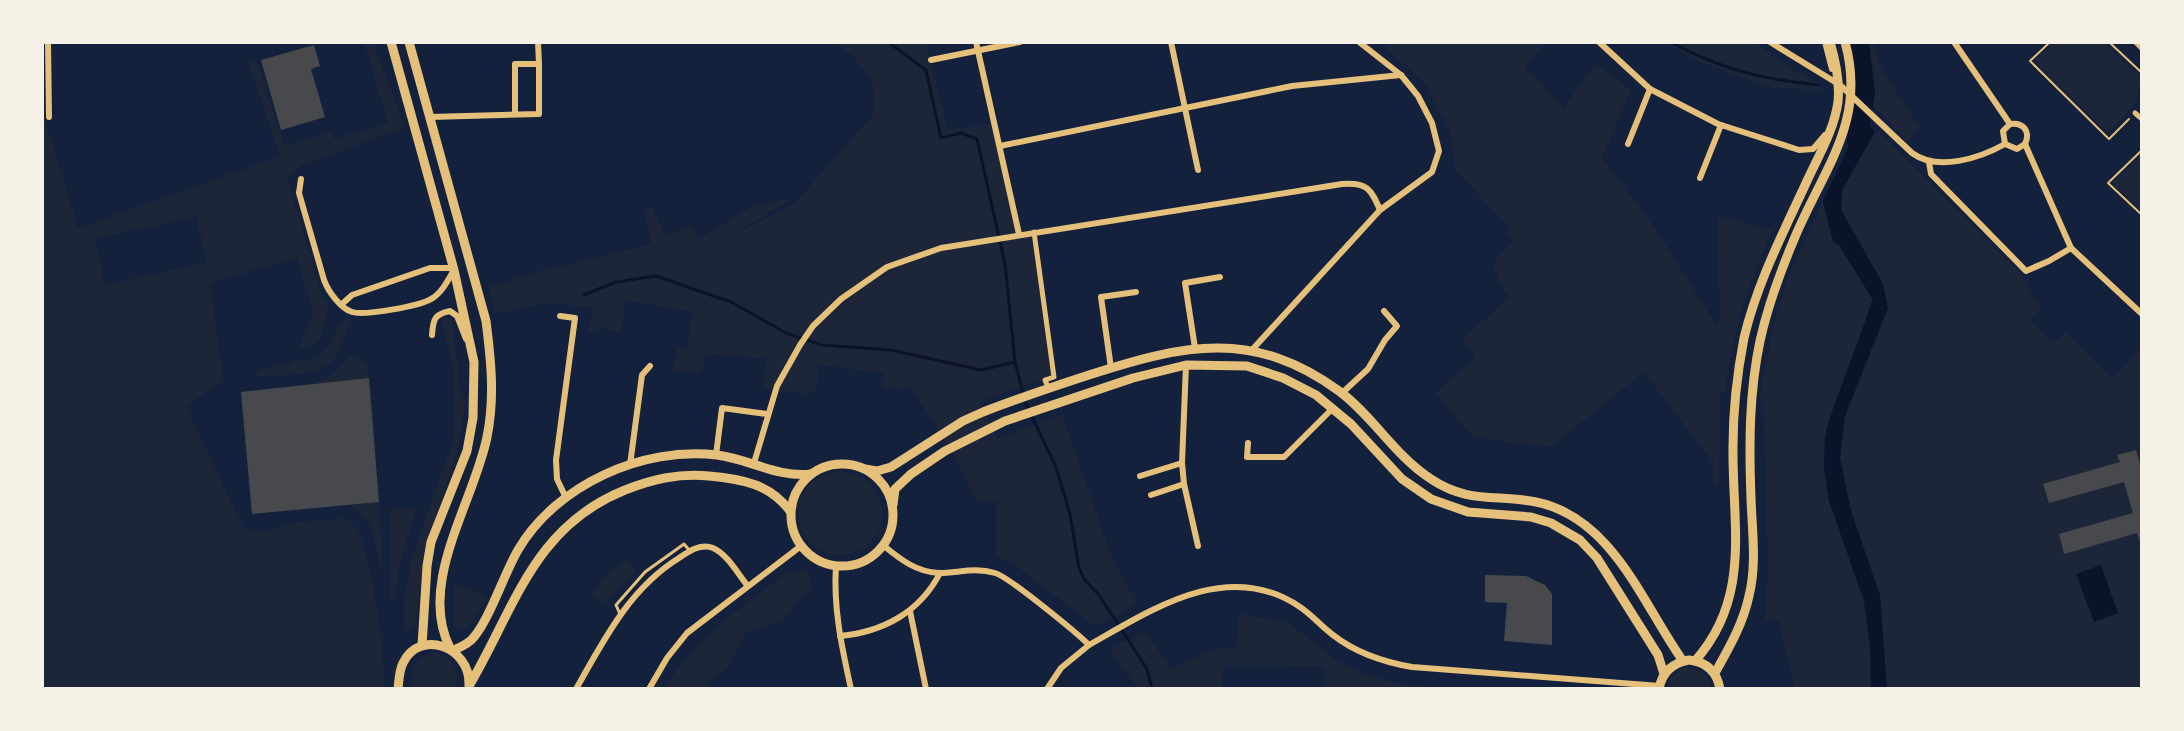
<svg xmlns="http://www.w3.org/2000/svg" width="2184" height="731" font-family="Ubuntu,sans-serif">
<rect width="100%" height="100%" fill="#14213d"/>
<g fill="#1d2539" fill-rule="evenodd">
<path d="M364,42H373L405,128L303,165L292,173L288,180L321,293L329,306L320,340L310,347L298,349L313,312L297,258L210,283L224,382C207,388 202,398 186,405L243,528L255,532L298,522L347,518C374,538 384,655 385,689H42V109L78,228L280,156L247,59L258,64L285,146L331,132L334,139L388,123ZM196,216L207,262L105,285L95,239Z"/>
<polygon points="832,42 926,42 948,130 995,123 1018,234 1034,232 1053,375 980,402 997,439 1062,414 1111,555 1137,604 1096,627 1019,568 996,556 996,502 976,501 956,459 910,386 905,390 882,387 884,373 819,365 816,391 810,394 763,389 766,359 705,353 702,373 672,371 678,348 687,348 692,312 626,300 621,332 601,328 588,332 593,307 547,303 495,314 489,287 543,270 651,244 644,208 651,206 666,236 690,225 698,239 753,206 793,198 731,236 795,203 871,117 875,107 872,82 853,56"/>
<path d="M1389,42H1546L1525,67L1564,108L1595,63L1631,90L1602,158L1655,228L1716,325L1720,323L1717,215L1773,230C1749,281 1732,334 1725,391L1720,392L1719,486H1713L1712,461L1644,372L1551,447L1474,438L1435,393L1476,357L1462,339L1509,298L1499,282L1493,263L1513,241L1506,235L1510,229L1455,169L1452,142L1446,121L1425,83L1385,47Z"/>
<polygon points="1663,42 1753,42 1788,67 1817,82 1822,90 1772,88 1700,62"/>
<polygon points="1854,42 1873,42 1881,68 1920,128 1907,141 1861,93"/>
<polygon points="2053,42 2104,42 2141,78 2142,81 2133,107 2109,131 2106,131 2036,63 2036,59"/>
<polygon points="1875,132 1883,136 2021,274 2034,299 2042,307 2030,320 2053,344 2066,332 2113,379 2142,345 2142,689 1887,689 1880,595 1851,511 1840,458 1845,416 1888,308 1883,284 1841,210 1842,190"/>
<polygon points="2142,154 2142,212 2112,183"/>
<polygon points="1823,201 1833,242 1839,245 1873,300 1830,417 1825,437 1824,468 1829,501 1864,601 1870,647 1871,689 1793,689 1793,677 1779,621 1765,619 1768,569 1763,399 1759,398 1773,327 1788,278"/>
<path d="M352,317C346,330 342,346 335,358C323,377 278,375 257,377V370L291,364L293,361C341,362 326,323 352,317Z"/>
<polygon points="449,317 454,330 460,389 465,400 458,450 424,551 415,627 404,632 404,600 411,560 453,441 454,369 441,318"/>
<polygon points="350,355 366,363 369,378 305,386 332,375"/>
<circle cx="840" cy="513" r="42"/>
<path d="M379,502L383,569L380,571C375,543 376,521 350,505Z"/>
<polygon points="416,508 399,568 395,601 391,600 390,509"/>
<polygon points="627,559 636,570 605,604 591,595 606,575"/>
<path d="M803,570L810,573L813,590L798,599L785,619L746,633L728,668L710,680L705,689H665C694,638 741,608 787,573Z"/>
<polygon points="455,583 488,597 469,626 463,630 454,629"/>
<polygon points="1239,614 1288,622 1335,660 1369,676 1407,685 1459,689 1325,689 1324,666 1227,665 1223,666 1223,689 1138,689 1109,650 1145,631 1171,669 1212,649 1236,648"/>
<path d="M434,653C454,658 461,669 455,689H413C408,669 414,658 434,653Z"/>
<path d="M1682,668C1698,667 1709,673 1711,689H1667L1671,676Z"/>
</g>
<g fill="#0b132b">
<polygon points="1860,112 1875,132 1842,190 1841,210 1883,284 1888,308 1845,416 1840,458 1851,511 1880,595 1887,689 1871,689 1870,647 1864,601 1829,501 1824,468 1825,437 1830,417 1873,300 1839,245 1833,242 1823,201 1859,124"/>
<polygon points="2101,565 2118,613 2094,622 2076,574"/>
</g>
<g fill="none" stroke-linecap="round" stroke-linejoin="round">
<g stroke="#0b132b" stroke-width="3">
<polyline points="888,42 926,70 941,138 961,133 977,139 1005,264 1015,362"/>
<path d="M1670,42C1722,69 1759,79 1818,85"/>
<polyline points="584,295 616,282 656,276 731,302 786,333 822,345 891,350 981,370 1015,362 1023,393"/>
<polyline points="1024,400 1056,467 1070,514 1079,568 1084,579 1099,595 1147,669 1152,689"/>
</g>
<polyline stroke="#0b132b" stroke-width="20" points="1857,141 1865,92 1859,42"/>
</g>
<g fill="#48494c">
<polygon points="314,45 320,66 311,69 325,117 281,130 261,60"/>
<polygon points="369,378 379,502 252,514 241,392"/>
<polygon points="2136,450 2142,471 2142,547 2137,533 2064,554 2059,534 2133,513 2124,482 2049,503 2043,484 2120,462 2117,455"/>
<polygon points="1485,575 1526,576 1545,585 1552,594 1552,645 1504,641 1507,603 1485,602"/>
</g>
<g fill="none" stroke-linecap="round" stroke-linejoin="round">
<g stroke="#e5c07b" stroke-width="2">
<polyline points="2050,42 2030,61 2109,139 2129,119"/>
<polyline points="2109,42 2142,73"/>
<polyline points="2142,150 2108,183 2142,215"/>
</g>
<polyline stroke="#e5c07b" stroke-width="3" points="620,614 616,605 645,572 684,544 690,551"/>
<g stroke="#e5c07b" stroke-width="5">
<polyline points="2135,113 2142,119"/>
<polyline points="1034,232 1054,377 1045,380 1048,387"/>
</g>
<g stroke="#e5c07b" stroke-width="6">
<polyline points="48,42 49,117"/>
<polyline points="538,42 539,64"/>
<polyline points="976,42 1019,234"/>
<polyline points="1171,42 1198,170"/>
<polyline points="1599,42 1650,89 1718,124 1799,150 1813,149 1825,135"/>
<path d="M1770,42L1840,85L1912,153C1938,172 1980,158 2005,144"/>
<polyline points="1825,42 1832,69"/>
<polyline points="1954,42 2010,124"/>
<polyline points="2136,42 2142,48"/>
<polyline points="931,60 1020,42"/>
<polyline points="430,117 539,114 539,64 515,64 515,114"/>
<path d="M2010,124C2023,122 2031,131 2025,144"/>
<polyline points="1628,144 1650,89"/>
<polyline points="2005,144 2003,131 2010,124"/>
<polyline points="2005,144 2017,149 2025,144"/>
<polyline points="2025,144 2071,248 2142,314"/>
<polyline points="1000,146 1292,86 1401,75"/>
<polyline points="1929,162 1931,174 2026,271 2049,261 2071,248"/>
<polyline points="1700,178 1721,125"/>
<path d="M301,179L299,193L324,280C328,291 340,308 352,312C364,316 420,306 431,299C442,293 448,280 454,270"/>
<polyline points="342,304 352,295 430,268 454,268"/>
<polyline points="560,316 575,318 556,460 557,479 566,498"/>
<path d="M432,335C433,320 434,314 450,311L457,316L466,339"/>
<polyline points="1195,348 1185,283 1220,277"/>
<polyline points="1251,351 1380,210 1432,172 1439,151 1432,123 1418,96 1401,75 1359,42"/>
<polyline points="1111,368 1101,297 1136,292"/>
<polyline points="1342,393 1368,369 1385,340 1397,326 1384,311"/>
<polyline points="1248,443 1247,457 1284,457 1333,408"/>
<polyline points="716,455 722,408 767,414"/>
<path d="M754,463L777,386L800,345L813,326L841,299L887,267L941,248L1342,184C1367,182 1371,189 1380,210"/>
<polyline points="1182,463 1186,365"/>
<polyline points="630,465 642,375 650,366"/>
<polyline points="1140,476 1182,463 1184,484 1151,495"/>
<polyline points="1184,484 1198,546"/>
<path d="M884,546C900,559 916,572 939,573C958,573 975,567 995,573C1009,577 1077,633 1089,645C1153,609 1228,558 1300,607C1312,615 1321,626 1333,635C1356,653 1383,662 1412,667L1660,686"/>
<path d="M836,566C833,608 842,648 851,689"/>
<polyline points="910,611 926,689"/>
<path d="M840,636C883,632 920,612 940,573"/>
<path d="M576,689C604,640 629,589 679,558C689,551 701,543 713,548C727,554 738,574 747,585"/>
<polyline points="649,689 667,658 687,633 801,546"/>
<polyline points="1047,689 1061,668 1089,645"/>
</g>
<g stroke="#e5c07b" stroke-width="9">
<polyline points="391,42 454,270 474,362 473,418 467,451 431,542 427,566 422,646"/>
<path d="M409,42L486,321C491,360 495,398 487,437C474,502 417,583 450,648"/>
<circle cx="842" cy="515" r="51"/>
<path d="M865,469L877,471L891,467L963,421L983,412C1019,398 1055,386 1092,374C1185,344 1254,329 1339,391C1373,416 1395,456 1431,479C1468,504 1497,494 1536,502C1613,518 1642,603 1683,661"/>
<polyline points="893,505 895,489 911,474 945,451 1005,421 1133,378 1186,365 1247,366 1283,378 1316,395 1351,424 1402,479 1431,499 1468,512 1531,517 1551,523 1580,540 1597,558 1658,655 1664,674"/>
<path d="M454,650C461,647 470,643 474,637C490,618 504,574 518,550C556,485 643,446 717,455C750,459 777,478 811,474"/>
<path d="M1695,661C1752,597 1732,525 1733,447C1733,410 1737,374 1744,338C1757,283 1784,231 1807,181C1819,155 1834,130 1838,102C1840,81 1836,62 1830,42"/>
<path d="M1715,673C1729,648 1743,624 1749,596C1757,564 1752,530 1751,498C1749,445 1749,393 1760,341C1768,305 1781,270 1795,237C1824,168 1867,121 1845,42"/>
<path d="M469,686C515,608 533,527 625,490C653,479 679,473 709,476C742,479 770,484 790,511"/>
<path d="M398,689C399,680 399,671 403,663C420,628 470,647 469,684"/>
<path d="M1659,689C1662,672 1672,663 1689,660C1707,662 1717,672 1720,689"/>
</g>
</g>
<rect width="2184" height="731" fill="none" stroke="#f6f1e7" stroke-width="88"/>
</svg>
